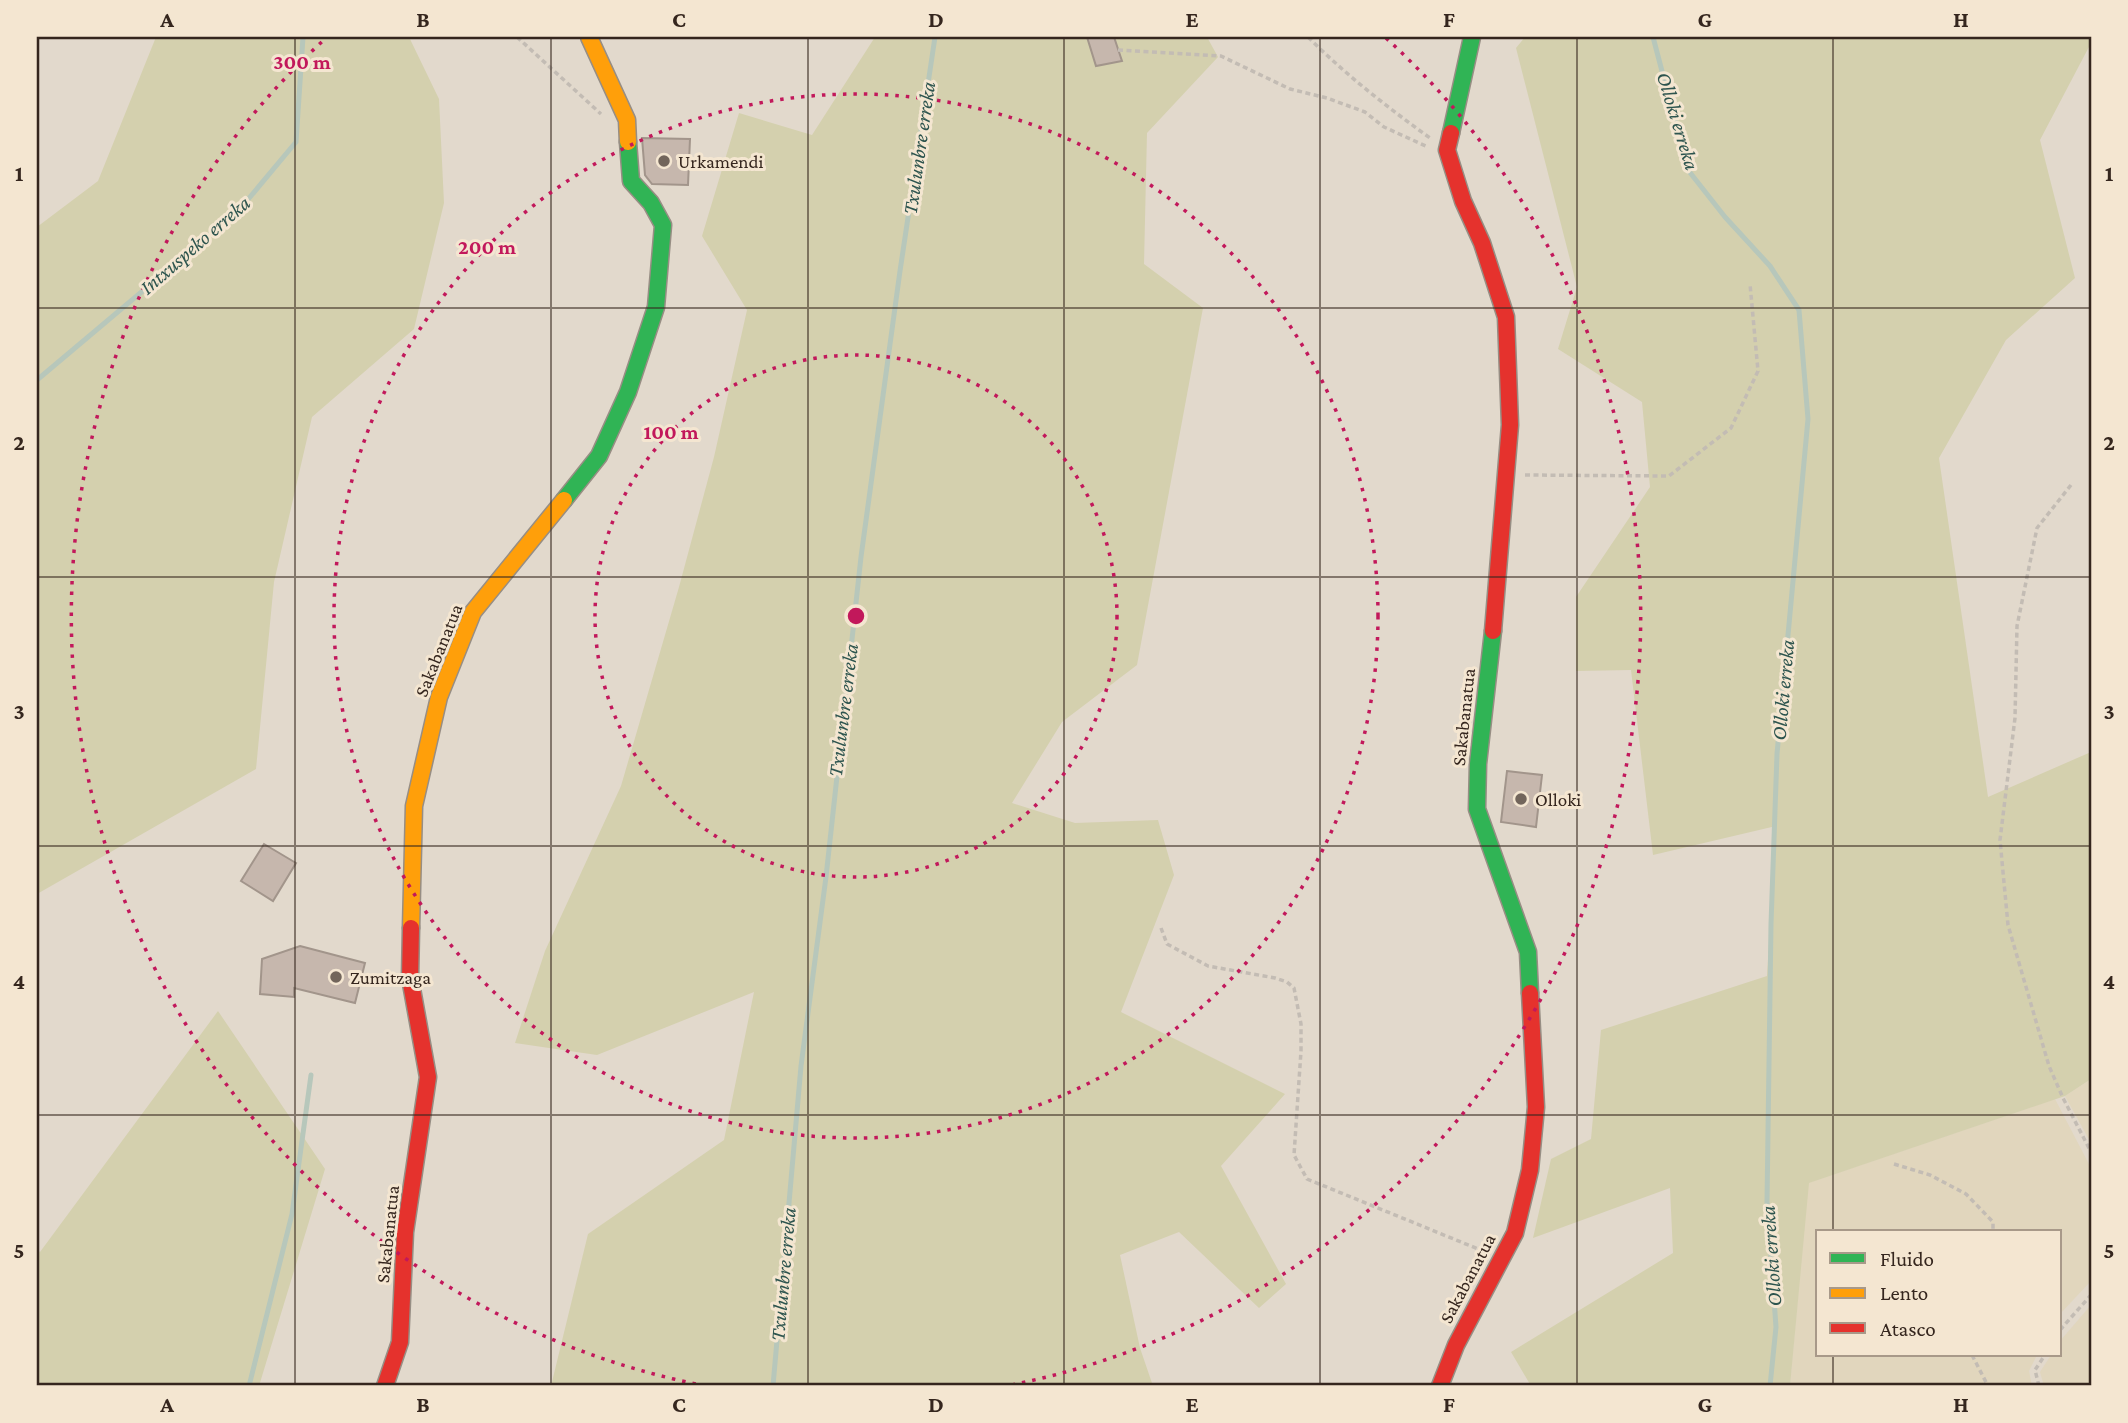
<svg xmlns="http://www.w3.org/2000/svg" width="2128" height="1423" font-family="'Crimson Pro',serif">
<rect width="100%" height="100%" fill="#e2d9cc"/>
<g fill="#e1d6bd">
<polygon points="2091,1079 2091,1143 2065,1096"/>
<polygon points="2055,1099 2091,1168 2091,1281 2060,1314 2060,1232 1818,1232 1818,1355 2037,1355 2029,1371 2032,1386 1790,1386 1808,1183"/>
<polygon points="2091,1305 2091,1386 2044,1386 2040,1372 2051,1355 2060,1355 2060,1341"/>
</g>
<g fill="#d4d0ae">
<polygon points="156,37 409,37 439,99 444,203 414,329 312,417 274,582 256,769 37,894 37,227 98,181"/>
<polygon points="875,37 1207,37 1218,57 1147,133 1144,264 1203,308 1137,665 1062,722 1012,803 1075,823 1158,820 1174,875 1121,1012 1285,1094 1221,1166 1286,1284 1259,1308 1179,1232 1120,1255 1140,1348 1153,1386 551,1386 588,1234 724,1140 754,992 597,1055 515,1043 545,951 621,786 679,587 714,457 747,310 702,236 739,113 812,135"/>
<polygon points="1525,37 2091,37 2091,43 2040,140 2075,278 2006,340 1939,458 1988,797 2091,752 2091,1079 2065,1096 1809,1183 1790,1386 1531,1386 1511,1352 1673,1253 1670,1188 1533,1238 1551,1159 1591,1139 1601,1030 1767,976 1776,826 1653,855 1631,670 1576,671 1576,597 1650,487 1642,402 1558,349 1577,287 1516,48"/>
<polygon points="218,1011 325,1169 259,1386 37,1386 37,1250 40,1252"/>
</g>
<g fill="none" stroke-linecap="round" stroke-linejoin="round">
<g stroke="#b7c7bb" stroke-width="5">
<polyline points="1653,37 1688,170 1725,217 1770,266 1799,310 1808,419 1777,754 1771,924 1767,1202 1776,1327 1770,1386"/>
<polyline points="37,380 240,209 296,142 303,37"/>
<polyline points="249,1386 292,1214 311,1075"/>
<polyline points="773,1386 801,1066 826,877 861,557 900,271 935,37"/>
</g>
</g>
<g fill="#c6b7ad" stroke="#a2958b" stroke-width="2">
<polygon points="1087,37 1114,37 1122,61 1096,66"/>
<polygon points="642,138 690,139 688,185 652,184 645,175"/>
<polygon points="1507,771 1542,775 1536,827 1501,822"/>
<polygon points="264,844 296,863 273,901 241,881"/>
<polygon points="300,946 365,963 355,1003 294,988 294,997 260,994 262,959"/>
</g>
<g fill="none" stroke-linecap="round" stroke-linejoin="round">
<g stroke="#978e84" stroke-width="19">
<g id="fast">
<polyline points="1451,133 1472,37"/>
<polyline points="564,500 599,456 628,392 656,307 663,225 651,203 631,181 628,142"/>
<polyline points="1493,631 1478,764 1477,809 1528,952 1530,993"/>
</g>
</g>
<g stroke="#978e84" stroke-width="19">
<g id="slow">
<polyline points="589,37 627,120 628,142"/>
<polyline points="411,928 414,806 439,697 473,612 564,500"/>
</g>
</g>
<g stroke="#978e84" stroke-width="19">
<g id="jam">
<polyline points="1451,133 1447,150 1463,201 1482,243 1506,317 1510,425 1493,631"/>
<polyline points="385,1386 400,1342 405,1232 428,1077 410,978 411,928"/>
<polyline points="1440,1386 1456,1345 1515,1233 1530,1170 1536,1107 1530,993"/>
</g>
</g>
<g stroke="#c3bcb4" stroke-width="3.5" stroke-dasharray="5 3.5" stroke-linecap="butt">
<polyline points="517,37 601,114"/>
<path d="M1308,37C1346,75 1387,107 1430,138"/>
<polyline points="1118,50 1221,56 1290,89 1327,98 1365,112 1384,127 1428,147"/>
<polyline points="1525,475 1669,476 1731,428 1758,371 1750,284"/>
<polyline points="2071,485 2037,528 2017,626 2015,718 2000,840 2008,925 2049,1066 2063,1098 2091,1152"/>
<polyline points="1161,928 1167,944 1208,966 1275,978 1287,982 1294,988 1301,1024 1301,1051 1294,1155 1307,1179 1483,1251"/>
<polyline points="1894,1164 1930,1175 1966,1194 1993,1222 1993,1232"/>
<polyline points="2060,1330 2091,1295"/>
<polyline points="1972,1355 1988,1386"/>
<polyline points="2039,1386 2035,1370 2045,1355"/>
</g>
<use href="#fast" stroke="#30b455" stroke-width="16"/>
<use href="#slow" stroke="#ff9f0a" stroke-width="16"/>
<use href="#jam" stroke="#e5322d" stroke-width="16"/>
</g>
<path fill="none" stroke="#35261e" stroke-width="2" stroke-opacity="0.55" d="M295,37V1386M551,37V1386M808,37V1386M1064,37V1386M1320,37V1386M1577,37V1386M1833,37V1232M37,308H2091M37,577H2091M37,846H2091M37,1115H2091M1833,1355V1386"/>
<g fill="none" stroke="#c2185b" stroke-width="3.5" stroke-dasharray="3.5 7">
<circle cx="856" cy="616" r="261"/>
<circle cx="856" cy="616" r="522"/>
<path d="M706 1386A784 784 0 0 1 326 38M1386 38A784 784 0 0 1 1006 1386"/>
</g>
<g fill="#72655b" stroke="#f4e6d1" stroke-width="2.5">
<circle cx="664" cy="161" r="7"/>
<circle cx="1521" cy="799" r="7"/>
<circle cx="336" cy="977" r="7"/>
</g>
<g text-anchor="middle" stroke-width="6" stroke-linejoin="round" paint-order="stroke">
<g font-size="19" fill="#35261e" stroke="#f4e6d1" text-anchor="start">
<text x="678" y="168">Urkamendi</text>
<text x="1535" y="806">Olloki</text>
<text x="350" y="984">Zumitzaga</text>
</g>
<g font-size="19" fill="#35261e" stroke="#f4e6d1">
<text transform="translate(438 650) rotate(-68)" y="7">Sakabanatua</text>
<text transform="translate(1463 717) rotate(-84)" y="7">Sakabanatua</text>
<text transform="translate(387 1234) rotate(-84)" y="7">Sakabanatua</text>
<text transform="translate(1467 1278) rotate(-62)" y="7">Sakabanatua</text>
</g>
<g font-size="21" font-style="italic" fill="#2d544e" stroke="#f4e6d1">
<text transform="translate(1678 121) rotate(73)" y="7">Olloki erreka</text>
<text transform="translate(919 148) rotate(-82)" y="7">Txulunbre erreka</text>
<text transform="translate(195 245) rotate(-41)" y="7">Intxuspeko erreka</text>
<text transform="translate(1783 690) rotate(-85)" y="7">Olloki erreka</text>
<text transform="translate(843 710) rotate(-83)" y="7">Txulunbre erreka</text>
<text transform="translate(1771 1256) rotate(-94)" y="7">Olloki erreka</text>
<text transform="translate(783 1274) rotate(-85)" y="7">Txulunbre erreka</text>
</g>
</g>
<circle cx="856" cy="616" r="10" fill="#c2185b" stroke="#f4e6d1" stroke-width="3.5"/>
<g font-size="21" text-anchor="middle" font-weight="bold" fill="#c2185b" stroke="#f4e6d1" stroke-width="6" stroke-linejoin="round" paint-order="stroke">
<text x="302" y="69">300 m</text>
<text x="487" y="254">200 m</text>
<text x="671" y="439">100 m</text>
</g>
<rect width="2128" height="1423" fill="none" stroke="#f4e6d1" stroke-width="77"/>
<rect x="1816" y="1230" width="245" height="126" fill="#f4e6d1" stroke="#a89989" stroke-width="2"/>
<rect x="1830" y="1253" width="35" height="10" fill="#30b455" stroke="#a89989" stroke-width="2"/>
<text x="1880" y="1266" font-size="21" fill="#35261e">Fluido</text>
<rect x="1830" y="1288" width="35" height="10" fill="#ff9f0a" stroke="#a89989" stroke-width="2"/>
<text x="1880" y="1300" font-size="21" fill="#35261e">Lento</text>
<rect x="1830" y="1323" width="35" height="10" fill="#e5322d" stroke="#a89989" stroke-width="2"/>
<text x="1880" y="1336" font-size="21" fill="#35261e">Atasco</text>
<rect x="38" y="38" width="2052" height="1346" fill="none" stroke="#35261e" stroke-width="2.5"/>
<g font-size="23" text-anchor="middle" font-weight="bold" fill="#35261e">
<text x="167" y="27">A</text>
<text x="423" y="27">B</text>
<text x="679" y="27">C</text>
<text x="936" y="27">D</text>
<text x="1192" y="27">E</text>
<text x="1449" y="27">F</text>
<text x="1705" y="27">G</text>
<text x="1961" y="27">H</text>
<text x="19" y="181">1</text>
<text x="2109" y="181">1</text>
<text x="19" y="450">2</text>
<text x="2109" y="450">2</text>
<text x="19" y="719">3</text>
<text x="2109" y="719">3</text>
<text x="19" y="989">4</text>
<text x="2109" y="989">4</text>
<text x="19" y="1258">5</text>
<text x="2109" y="1258">5</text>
<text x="167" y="1412">A</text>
<text x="423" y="1412">B</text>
<text x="679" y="1412">C</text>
<text x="936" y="1412">D</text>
<text x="1192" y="1412">E</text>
<text x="1449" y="1412">F</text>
<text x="1705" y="1412">G</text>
<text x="1961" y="1412">H</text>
</g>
</svg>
